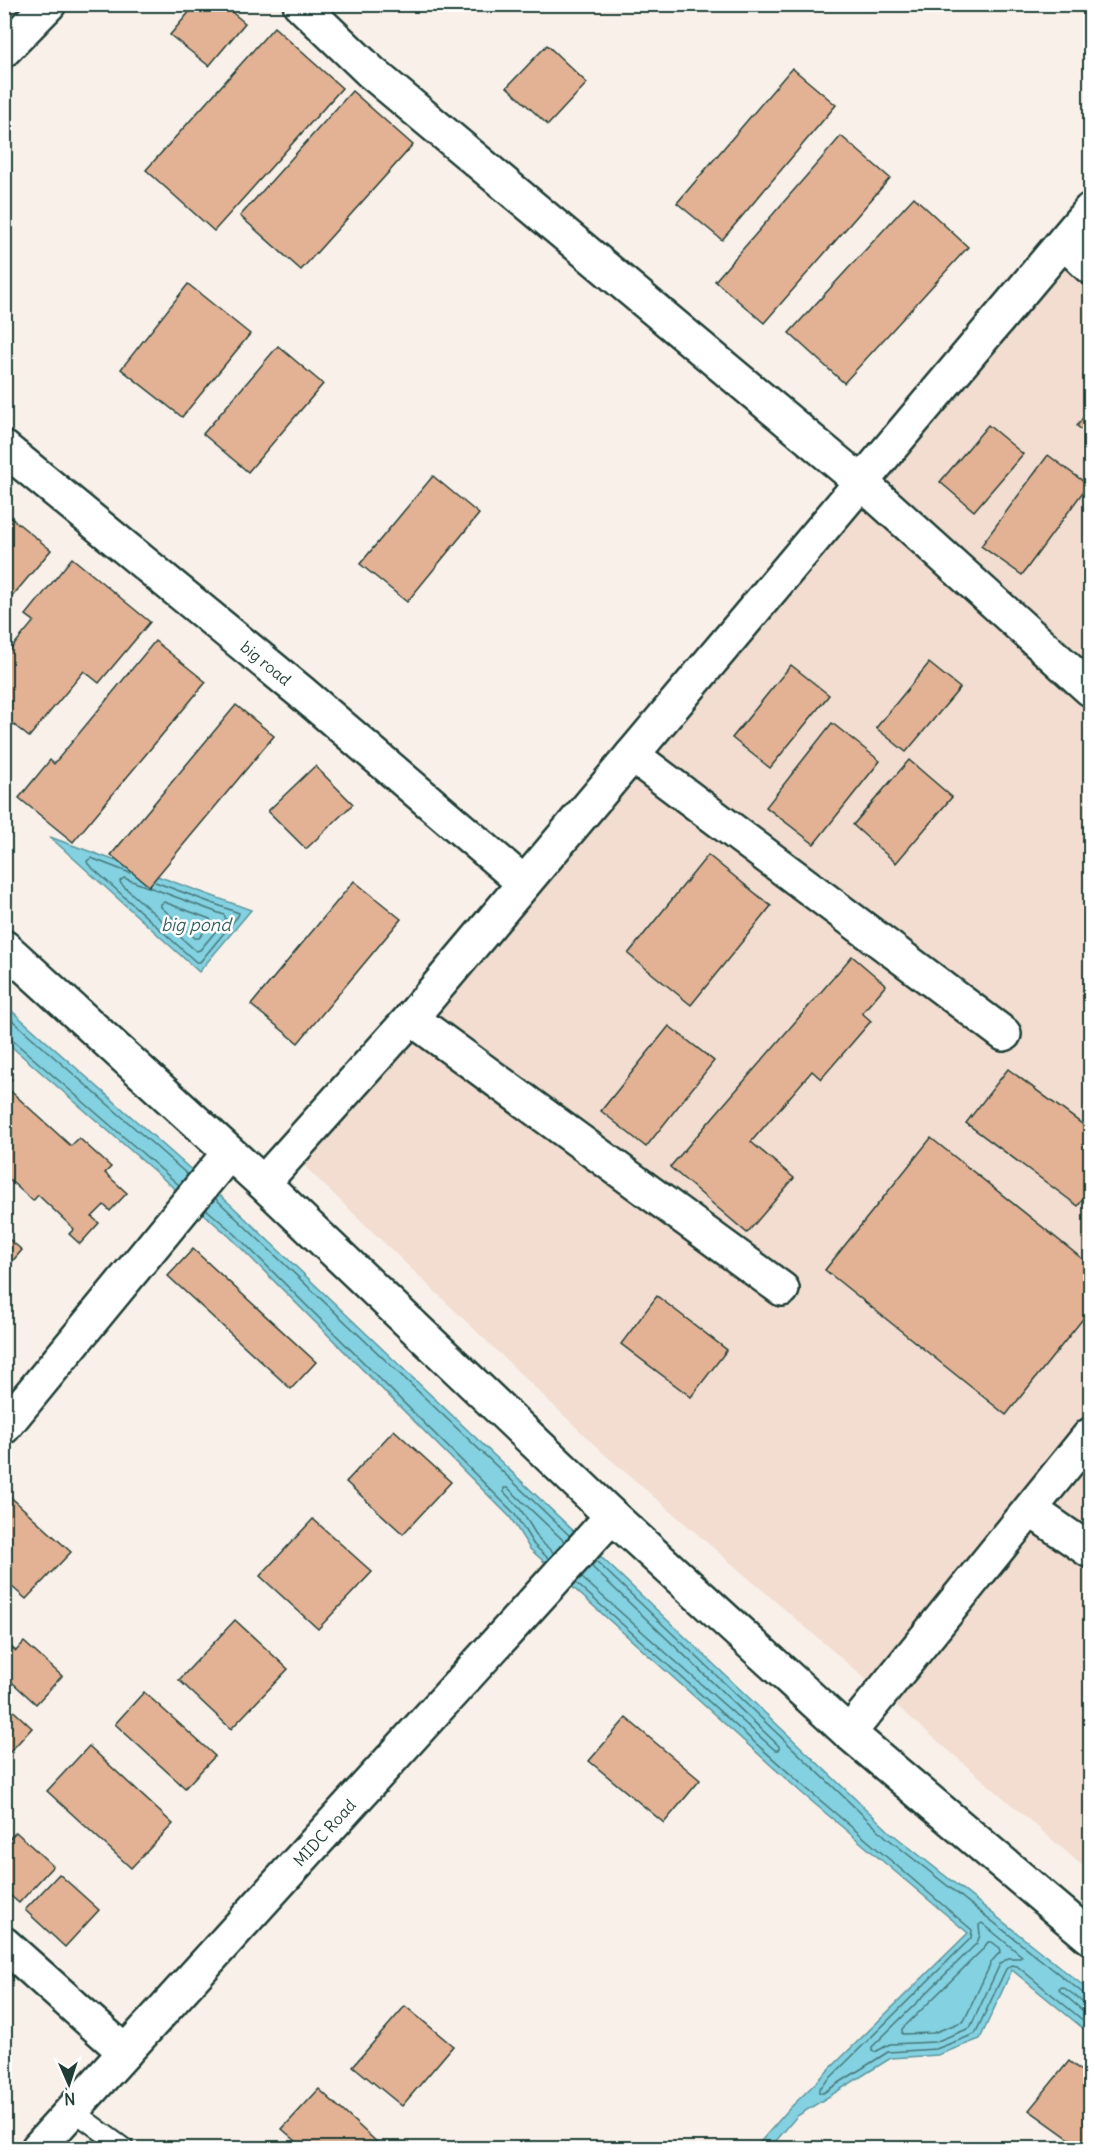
<svg xmlns="http://www.w3.org/2000/svg" width="1095" height="2153" font-family="Delius,sans-serif">
<rect width="100%" height="100%" fill="#f9f0ea"/>
<filter id="ink" filterUnits="userSpaceOnUse"><feTurbulence type="fractalNoise" baseFrequency=".0167" numOctaves="2"/><feDisplacementMap in="SourceGraphic" scale="12" xChannelSelector="R" yChannelSelector="G"/><feConvolveMatrix kernelMatrix="1 2 1 2 8 2 1 2 1" color-interpolation-filters="sRGB"/></filter>
<g filter="url(#ink)">
<polygon fill="#f2ddd0" points="1090,228 1090,1859 1084,1867 603,1453 297,1159"/>
<g fill="#83d1e1" stroke="#5b969c" stroke-width="1.5">
<polygon points="50,837 251,910 199,972"/>
<polygon points="5,1005 230,1204 890,1832 1090,1991 1090,2034 1012,1970 980,2039 938,2055 891,2058 797,2116 770,2148 755,2148 790,2108 968,1933 803,1794 530,1549 510,1517 230,1237 5,1041"/>
</g>
<g fill="none" stroke-linecap="round" stroke-linejoin="round">
<g stroke="#477879" stroke-width="1.5">
<polyline points="130,873 91,858 87,861 88,864 196,962 200,962 238,916 239,913 155,882"/>
<polyline points="148,887 124,878 120,881 121,884 196,951 200,950 226,919 224,915 149,887"/>
<polygon points="164,902 210,919 211,923 199,938 195,938 161,907 161,904"/>
<polyline points="4,1013 188,1175"/>
<polyline points="4,1037 11,1039 179,1185"/>
<polyline points="215,1198 570,1536"/>
<polyline points="206,1209 234,1233 514,1513 534,1545 549,1559"/>
<polyline points="554,1553 540,1541 521,1510 504,1492 504,1488 508,1488 565,1542"/>
<polyline points="596,1561 886,1837 1084,1994 1090,1995"/>
<polyline points="581,1577 775,1750 779,1750 779,1746 591,1566"/>
<polyline points="576,1583 807,1789 972,1930 971,1938 819,2089 819,2093 823,2093 888,2052 936,2049 975,2034 1006,1969 1011,1965 1017,1966 1090,2026"/>
<polygon points="982,1923 1022,1956 1020,1958 1008,1958 1000,1964 970,2028 935,2042 890,2044 875,2052 872,2051 872,2047 977,1943 980,1935 979,1925"/>
<polygon points="988,1942 992,1942 1000,1948 1001,1951 992,1961 964,2021 933,2033 902,2034 902,2029 982,1950"/>
<polyline points="1090,2003 1082,2001 1063,1987 1059,1988 1060,1991 1090,2017"/>
</g>
</g>
<g fill="#e3b295" stroke="#1f3d34" stroke-width="1.5">
<polygon points="196,4 222,4 245,23 209,66 170,35"/>
<polygon points="274,27 342,88 214,231 146,170"/>
<polygon points="547,45 587,83 548,125 507,87"/>
<polygon points="792,68 836,105 722,240 677,203"/>
<polygon points="352,91 413,145 301,270 240,216"/>
<polygon points="841,136 890,178 764,323 715,281"/>
<polygon points="914,197 968,247 844,383 789,333"/>
<polygon points="188,284 250,334 182,417 121,369"/>
<polygon points="278,346 323,384 248,472 203,434"/>
<polygon points="1090,408 1090,437 1077,426"/>
<polygon points="988,425 1023,454 974,511 940,482"/>
<polygon points="1048,455 1088,485 1022,575 981,546"/>
<polygon points="433,476 479,514 407,602 360,564"/>
<polygon points="4,512 51,550 4,606"/>
<polygon points="72,558 150,622 99,683 84,671 29,737 4,717 4,657 34,621 26,615"/>
<polygon points="155,641 206,682 73,842 19,798 50,760 54,764"/>
<polygon points="929,663 960,688 906,752 876,728"/>
<polygon points="791,665 829,695 770,768 732,738"/>
<polygon points="236,705 274,736 149,886 111,855"/>
<polygon points="832,723 880,761 814,844 766,807"/>
<polygon points="909,760 952,797 896,863 853,825"/>
<polygon points="315,766 353,804 306,849 268,811"/>
<polygon points="708,855 771,906 691,1005 628,954"/>
<polygon points="354,881 401,919 298,1043 251,1005"/>
<polygon points="852,956 886,985 862,1013 871,1021 821,1079 812,1071 751,1142 794,1178 747,1233 670,1167"/>
<polygon points="669,1026 714,1061 646,1147 601,1111"/>
<polygon points="1008,1069 1090,1130 1090,1189 1078,1206 966,1123"/>
<polygon points="4,1073 12,1079 5,1086 71,1146 79,1138 111,1167 105,1173 127,1193 110,1211 104,1205 92,1217 99,1223 80,1244 69,1234 74,1229 38,1195 33,1201 4,1175"/>
<polygon points="931,1138 1090,1265 1090,1310 1006,1415 825,1270"/>
<polygon points="4,1235 22,1250 4,1271"/>
<polygon points="193,1249 316,1362 291,1389 168,1276"/>
<polygon points="657,1296 727,1350 691,1397 621,1344"/>
<polygon points="394,1430 451,1482 403,1534 346,1482"/>
<polygon points="4,1491 71,1552 26,1599 4,1580"/>
<polygon points="313,1519 372,1572 318,1629 260,1576"/>
<polygon points="235,1620 288,1669 231,1729 179,1680"/>
<polygon points="24,1642 62,1676 36,1704 4,1675 4,1645 6,1643 16,1651"/>
<polygon points="144,1692 215,1756 185,1788 115,1724"/>
<polygon points="4,1702 32,1728 9,1753 4,1749"/>
<polygon points="626,1718 700,1780 664,1823 589,1761"/>
<polygon points="89,1746 173,1824 131,1868 47,1791"/>
<polygon points="16,1832 53,1866 19,1903 4,1890 4,1844"/>
<polygon points="59,1874 99,1910 65,1947 25,1910"/>
<polygon points="405,2006 453,2046 402,2106 353,2066"/>
<polygon points="1069,2061 1090,2078 1090,2148 1082,2148 1029,2110"/>
<polygon points="319,2089 380,2145 377,2148 304,2148 282,2129"/>
</g>
<g fill="none" stroke-linecap="round" stroke-linejoin="round">
<g stroke="#1f3d34" stroke-width="22">
<polyline id="service" points="72,2110 124,2148"/>
</g>
<g stroke="#1f3d34" stroke-width="38">
<g id="minor">
<polyline points="300,4 371,72 861,482 1090,689"/>
<polyline points="1064,242 1090,267"/>
<path id="s1" d="M4,448L301,692L524,883"/>
<polyline points="632,755 1004,1034"/>
<polyline points="411,1018 782,1289"/>
<polyline points="4,1427 229,1153"/>
<polyline points="1031,1510 1090,1551"/>
<polyline points="849,1733 1090,1435"/>
<polyline points="4,1944 125,2052"/>
</g>
</g>
<g stroke="#1f3d34" stroke-width="38">
<g id="tertiary">
<polyline points="4,50 49,4"/>
<polyline points="4,947 263,1183 612,1516 849,1733 1090,1937"/>
<polyline points="263,1183 411,1018 1090,210"/>
<path id="s2" d="M38,2148L612,1516"/>
</g>
</g>
<use href="#service" stroke="#fff" stroke-width="18"/>
<use href="#minor" stroke="#fff" stroke-width="33"/>
<use href="#tertiary" stroke="#fff" stroke-width="33"/>
</g>
</g>
<g text-anchor="middle" stroke-width="5" stroke-linejoin="round" paint-order="stroke">
<g font-size="16" fill="#1f3d34" stroke="#fff">
<text dy="6" stroke="none"><textPath href="#s1" startOffset="339">big road</textPath></text>
<text dy="6" stroke="none"><textPath href="#s2" startOffset="426">MIDC Road</textPath></text>
</g>
<g font-size="18" font-style="italic" fill="#38625f" stroke="#fff">
<text x="196" y="931">big pond</text>
</g>
</g>
<rect width="1095" height="2153" fill="none" stroke="#fff" stroke-width="24"/>
<rect x="12" y="12" width="1071" height="2129" fill="none" stroke="#1f3d34" stroke-width="2" filter="url(#ink)"/>
<g transform="translate(69 2084) rotate(177)" stroke="#ffffff" stroke-width="4.5" paint-order="stroke">
<path d="M0-4.5L10 22L0 15L-10 22Z" fill="#1f3d34"/>
<text y="-9" font-size="16" font-weight="bold" text-anchor="middle" fill="#1f3d34">N</text>
</g>
</svg>
